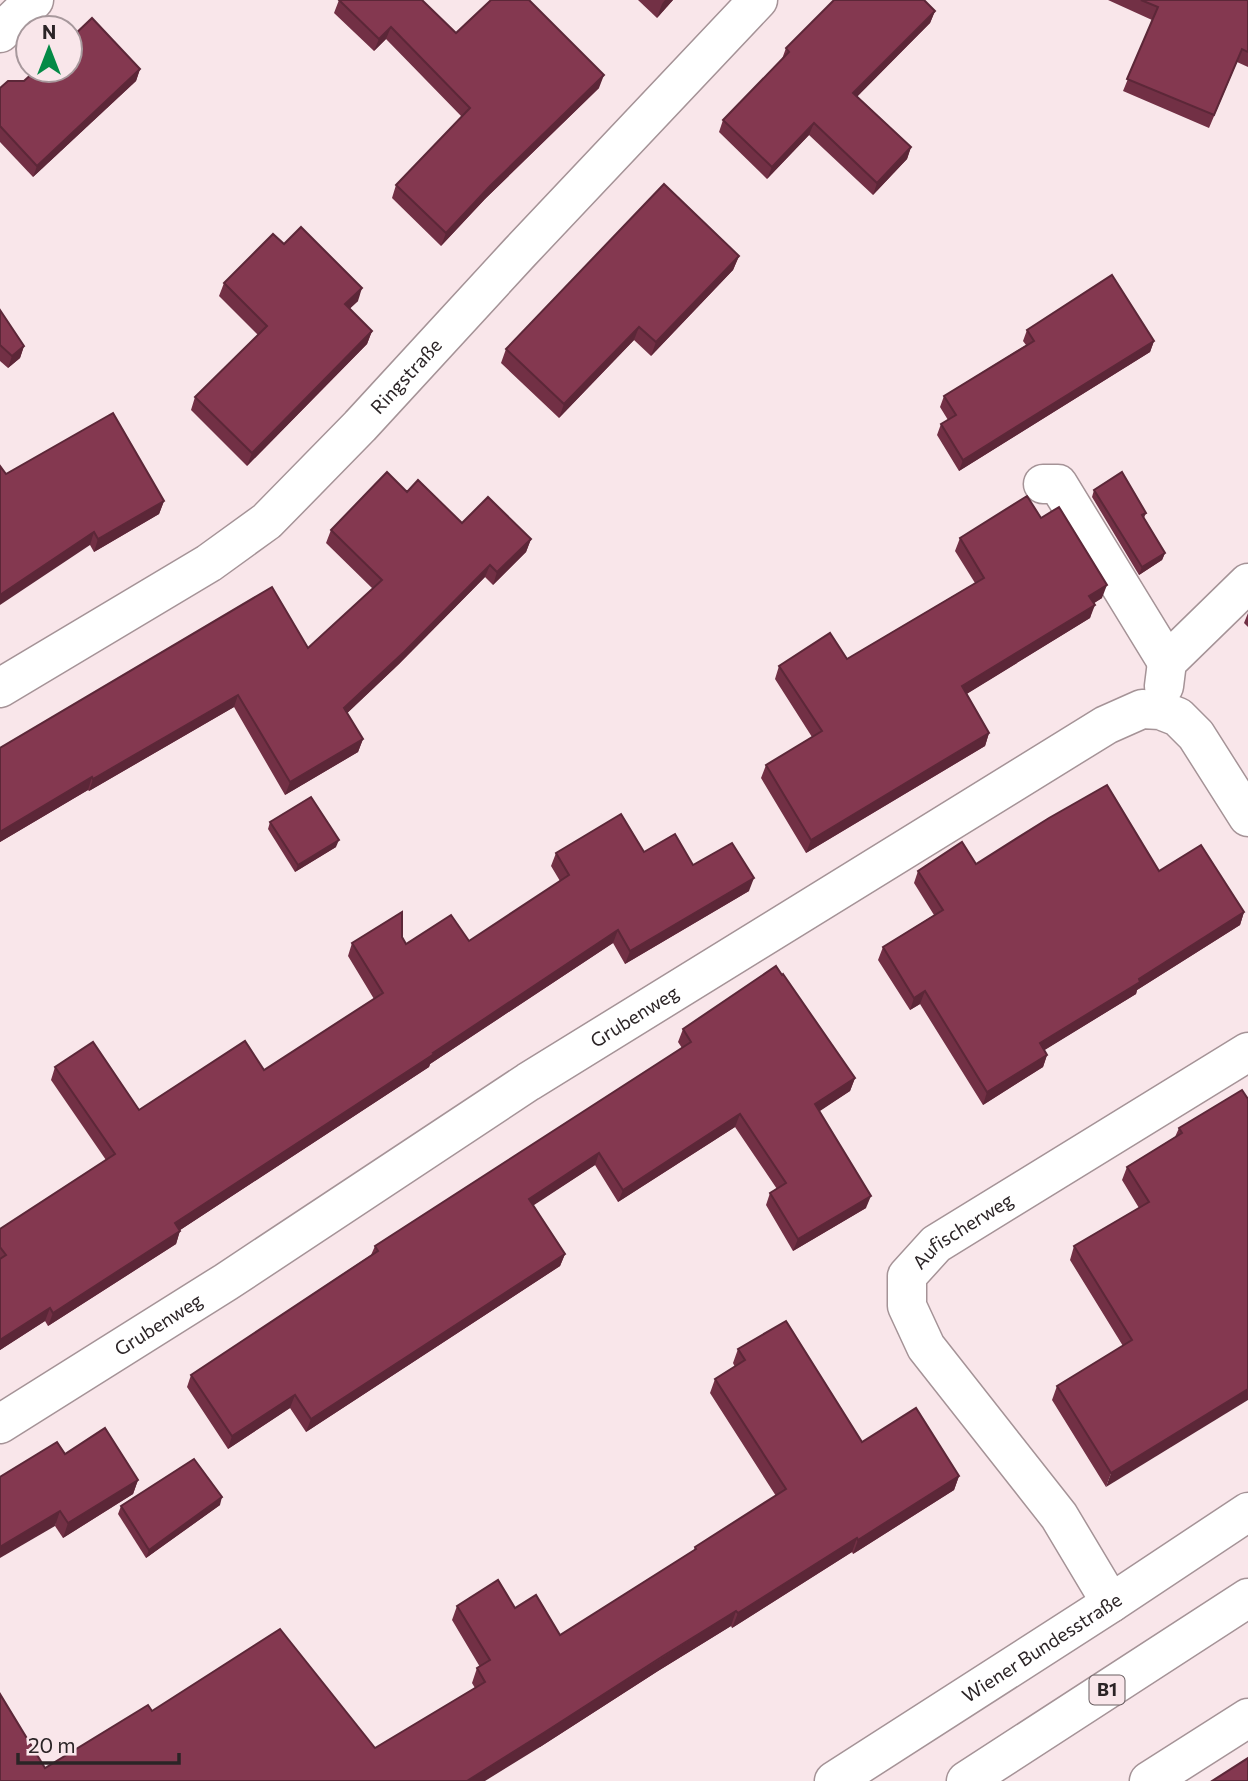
<svg xmlns="http://www.w3.org/2000/svg" width="1248" height="1781" font-family="Commissioner,sans-serif">
<rect width="100%" height="100%" fill="#f9e6ea"/>
<g fill="none" stroke-linecap="round" stroke-linejoin="round">
<g stroke="#a59397" stroke-width="41">
<g id="minor">
<polyline points="0,33 34,0"/>
<polyline points="1043,484 1058,484 1167,662"/>
<polyline points="1164,686 1167,662 1248,583"/>
<path id="s1" d="M0,688L209,563L267,521L360,426L520,252L758,0"/>
<path id="s2" d="M0,1424L226,1282L528,1082L1106,725L1142,709L1160,710L1178,717L1196,735L1248,817"/>
<path id="s3" d="M1111,1603L1059,1516L926,1347L907,1306V1276L936,1244L1248,1052"/>
<path id="s4" d="M834,1781L1111,1603L1248,1512"/>
</g>
</g>
<g stroke="#a59397" stroke-width="41">
<g id="major">
<polyline points="966,1781 1248,1598"/>
<polyline points="1149,1781 1248,1718"/>
</g>
</g>
<use href="#minor" stroke="#fff" stroke-width="38"/>
<use href="#major" stroke="#fff" stroke-width="38"/>
</g>
<g fill="#723045">
<polygon points="339,0 456,33 599,88 485,199 441,246 392,198 396,185 462,117 386,39 374,51 334,13"/>
<polygon points="638,0 673,0 657,18"/>
<polygon points="1108,0 1248,0 1248,67 1237,62 1209,128 1123,91 1152,20"/>
<polygon points="935,11 930,23 857,96 911,147 907,159 873,195 809,135 767,179 719,132 723,120 782,59 786,48"/>
<polygon points="140,69 136,81 33,177 0,142 0,88 24,81"/>
<polygon points="284,244 358,301 349,309 372,331 367,344 247,466 191,410 195,397 258,335 219,296 224,283"/>
<polygon points="739,256 733,270 651,356 634,340 559,418 501,363 506,349"/>
<polygon points="0,310 24,346 20,358 8,368 0,361"/>
<polygon points="1027,330 1154,341 1150,352 959,471 937,435 941,424 948,420 940,407 944,396 1026,345 1023,341"/>
<polygon points="6,474 164,501 159,514 94,552 90,545"/>
<polygon points="1094,490 1146,513 1144,518 1165,553 1162,560 1139,575 1092,497"/>
<polygon points="407,492 462,523 531,539 526,552 493,585 485,577 399,664 347,713 363,739 358,752 285,795 234,707 89,791 88,790 0,842 0,748 308,648 373,589 326,543 331,530"/>
<polygon points="1041,518 1102,598 1094,603 1090,618 966,694 989,733 985,746 806,853 761,778 766,765 812,737 775,679 779,666 847,659 975,583 955,551 960,538"/>
<polygon points="1248,613 1248,627 1244,623"/>
<polygon points="270,822 336,847 295,872 268,829"/>
<polygon points="644,852 693,865 749,891 625,964 613,943 430,1064 429,1067 180,1230 176,1244 48,1326 45,1321 0,1350 0,1229 106,1160 51,1080 55,1067 139,1110 264,1070 374,999 348,956 352,943 402,937 406,944 469,941 560,881 551,866 556,853"/>
<polygon points="976,864 1159,871 1244,912 1240,925 1137,990 1136,994 1044,1050 1047,1055 1043,1067 983,1105 920,1004 910,1010 878,960 883,947 934,915 914,883 918,871"/>
<polygon points="683,1029 855,1078 850,1091 819,1111 866,1208 793,1251 766,1205 770,1193 777,1189 735,1127 618,1202 595,1165 533,1205 565,1254 560,1266 306,1432 290,1408 228,1449 187,1387 191,1375 371,1255 375,1246 682,1048 678,1042"/>
<polygon points="1248,1099 1106,1487 1052,1400 1057,1386 1123,1346 1070,1260 1074,1246 1139,1208 1122,1180 1127,1167 1175,1137 1179,1128"/>
<polygon points="738,1349 862,1442 959,1476 954,1490 853,1554 852,1552 732,1628 731,1626 658,1671 540,1747 45,1768 152,1711 375,1748 475,1688 472,1683 477,1668 480,1667 452,1620 457,1606 515,1608 560,1635 694,1550 695,1547 776,1496 710,1393 715,1379 735,1367 733,1363"/>
<polygon points="65,1454 138,1480 133,1494 63,1538 55,1526"/>
<polygon points="220,1505 146,1558 118,1514 121,1506"/>
</g>
<g fill="#5c2738">
<polygon points="665,0 673,0 657,18 662,4"/>
<polygon points="935,11 930,23 849,105 853,93"/>
<polygon points="391,27 386,39 374,51 379,39"/>
<polygon points="140,69 136,81 33,177 37,166"/>
<polygon points="604,75 599,88 485,199 441,246 446,233 490,186"/>
<polygon points="814,123 809,135 767,179 772,167"/>
<polygon points="911,147 907,159 873,195 877,183"/>
<polygon points="739,256 733,270 651,356 656,342"/>
<polygon points="362,288 358,301 340,318 345,304"/>
<polygon points="639,327 634,340 559,418 564,404"/>
<polygon points="372,331 367,344 247,466 252,453"/>
<polygon points="1154,341 1150,352 959,471 963,460"/>
<polygon points="24,346 20,358 8,368 12,356"/>
<polygon points="164,501 159,514 94,552 98,539"/>
<polygon points="94,532 90,545 0,605 0,595"/>
<polygon points="531,539 526,552 493,585 497,572"/>
<polygon points="1165,553 1162,560 1139,575 1142,567"/>
<polygon points="490,565 485,577 399,664 339,721 344,708"/>
<polygon points="1107,585 1102,598 1085,609 1089,596"/>
<polygon points="1095,605 1090,618 957,700 962,686"/>
<polygon points="238,695 234,707 89,791 93,779"/>
<polygon points="989,733 985,746 806,853 811,840"/>
<polygon points="363,739 358,752 285,795 290,782"/>
<polygon points="92,777 88,790 0,842 0,832"/>
<polygon points="339,840 336,847 295,872 298,865"/>
<polygon points="754,878 749,891 625,964 630,951"/>
<polygon points="1244,912 1240,925 1137,990 1136,994 1035,1056 1040,1043"/>
<polygon points="618,930 613,943 430,1064 429,1067 171,1236 175,1223"/>
<polygon points="925,991 920,1004 910,1010 914,998"/>
<polygon points="1047,1055 1043,1067 983,1105 987,1092"/>
<polygon points="855,1078 850,1091 811,1117 815,1104"/>
<polygon points="740,1114 735,1127 618,1202 623,1190"/>
<polygon points="599,1153 595,1165 525,1211 529,1199"/>
<polygon points="871,1196 866,1208 793,1251 798,1239"/>
<polygon points="180,1231 176,1244 48,1326 53,1313"/>
<polygon points="565,1254 560,1266 306,1432 311,1419"/>
<polygon points="50,1308 45,1321 0,1350 0,1340"/>
<polygon points="1248,1389 1248,1400 1106,1487 1111,1473"/>
<polygon points="295,1395 290,1408 228,1449 232,1436"/>
<polygon points="959,1476 954,1490 853,1554 858,1540"/>
<polygon points="138,1480 133,1494 63,1538 68,1523"/>
<polygon points="222,1497 220,1505 146,1558 149,1550"/>
<polygon points="60,1511 55,1526 0,1558 0,1547"/>
<polygon points="857,1538 852,1552 732,1628 738,1613"/>
<polygon points="736,1611 731,1626 658,1671 540,1747 485,1781 467,1781"/>
</g>
<g fill="#843850" stroke="#5c2738" stroke-width="2">
<polygon points="339,0 422,0 456,33 491,0 529,0 604,75 490,186 446,233 396,185 470,108 391,27 379,39"/>
<polygon points="834,0 924,0 935,11 853,93 911,147 877,183 814,123 772,167 723,120 789,52 786,48"/>
<polygon points="1141,0 1248,0 1248,52 1242,49 1214,115 1127,79 1158,7"/>
<polygon points="92,18 140,69 37,166 0,126 0,88 8,81 24,81 36,70 70,70 70,39"/>
<polygon points="664,184 739,256 656,342 639,327 564,404 506,349"/>
<polygon points="301,227 362,288 345,304 372,331 252,453 195,397 267,326 224,283 273,234 284,244"/>
<polygon points="1112,275 1154,341 963,460 941,424 956,415 944,396 1034,341 1027,330"/>
<polygon points="0,310 24,346 12,356 0,345"/>
<polygon points="113,413 164,501 98,539 94,532 0,595 0,466 6,474"/>
<polygon points="387,472 407,492 418,480 462,523 488,497 531,539 497,572 490,565 404,652 344,708 363,739 290,782 238,695 93,779 92,777 0,832 0,748 272,587 308,648 382,580 331,530"/>
<polygon points="1122,472 1146,513 1142,515 1165,553 1142,567 1094,490"/>
<polygon points="1027,496 1041,518 1059,507 1107,585 1089,596 1095,605 962,686 989,733 811,840 766,765 822,731 779,666 830,633 847,659 984,578 960,538"/>
<polygon points="1107,785 1159,871 1201,845 1244,912 1139,979 1140,982 1040,1043 1047,1055 987,1092 925,991 914,998 883,947 943,910 918,871 962,842 976,864 1049,818"/>
<polygon points="311,797 339,840 298,865 270,822"/>
<polygon points="621,814 644,852 675,834 693,865 732,843 754,878 630,951 618,930 433,1053 434,1054 175,1223 180,1231 53,1313 50,1308 0,1340 0,1259 6,1255 0,1247 0,1229 115,1154 55,1067 93,1042 139,1110 245,1041 264,1070 383,993 352,943 402,912 402,937 406,944 451,915 469,941 569,875 556,853"/>
<polygon points="776,966 782,975 783,974 855,1078 815,1104 871,1196 798,1239 770,1193 786,1183 740,1114 623,1190 599,1153 529,1199 565,1254 311,1419 295,1395 232,1436 191,1375 378,1251 375,1246 691,1042 683,1029"/>
<polygon points="1242,1090 1248,1099 1248,1389 1111,1473 1057,1386 1132,1340 1074,1246 1149,1202 1127,1167 1182,1133 1179,1128"/>
<polygon points="786,1321 862,1442 916,1408 959,1476 858,1540 857,1538 738,1613 736,1611 663,1656 545,1732 467,1781 0,1781 0,1694 45,1768 148,1705 152,1711 280,1629 375,1748 485,1682 477,1668 490,1660 457,1606 498,1580 515,1608 536,1595 560,1635 696,1549 695,1547 786,1489 715,1379 745,1360 738,1349"/>
<polygon points="105,1428 138,1480 68,1523 60,1511 0,1547 0,1477 57,1442 65,1454"/>
<polygon points="194,1459 222,1497 149,1550 121,1506"/>
<polygon points="1248,1758 1248,1781 1212,1781"/>
</g>
<g text-anchor="middle" stroke-width="7" stroke-linejoin="round" paint-order="stroke">
<rect fill="#f9e6ea" stroke="#695e61" stroke-width="2" x="1089.5" y="1675.5" width="35" height="29" rx="5"/>
<g font-size="18" font-weight="bold" fill="#2b2426">
<text x="1107" y="1696">B1</text>
</g>
<g font-size="19" fill="#2b2426" stroke="#f9e6ea">
<text dy="7" stroke="none"><textPath href="#s1" startOffset="516">Ringstraße</textPath></text>
<text dy="7" stroke="none"><textPath href="#s2" startOffset="754">Grubenweg</textPath></text>
<text dy="7" stroke="none"><textPath href="#s3" startOffset="464">Aufischerweg</textPath></text>
<text dy="7" stroke="none"><textPath href="#s2" startOffset="187">Grubenweg</textPath></text>
<text dy="7" stroke="none"><textPath href="#s4" startOffset="247">Wiener Bundesstraße</textPath></text>
</g>
</g>
<g transform="translate(49 49)"><circle r="33" fill="#f9e6ea" stroke="#a7989c" stroke-width="2"/>
<path d="M0-5L12 26L0 18L-12 26Z" fill="#048a46"/>
<text y="-10" font-size="19" font-weight="bold" text-anchor="middle" fill="#2b2426">N</text>
</g>
<path d="M18 1753v10h161v-10" fill="none" stroke="#2b2426" stroke-width="3.5"/>
<text x="28" y="1753" font-size="21" fill="#2b2426" stroke="#f9e6ea" stroke-width="5" paint-order="stroke">20 m</text>
</svg>
